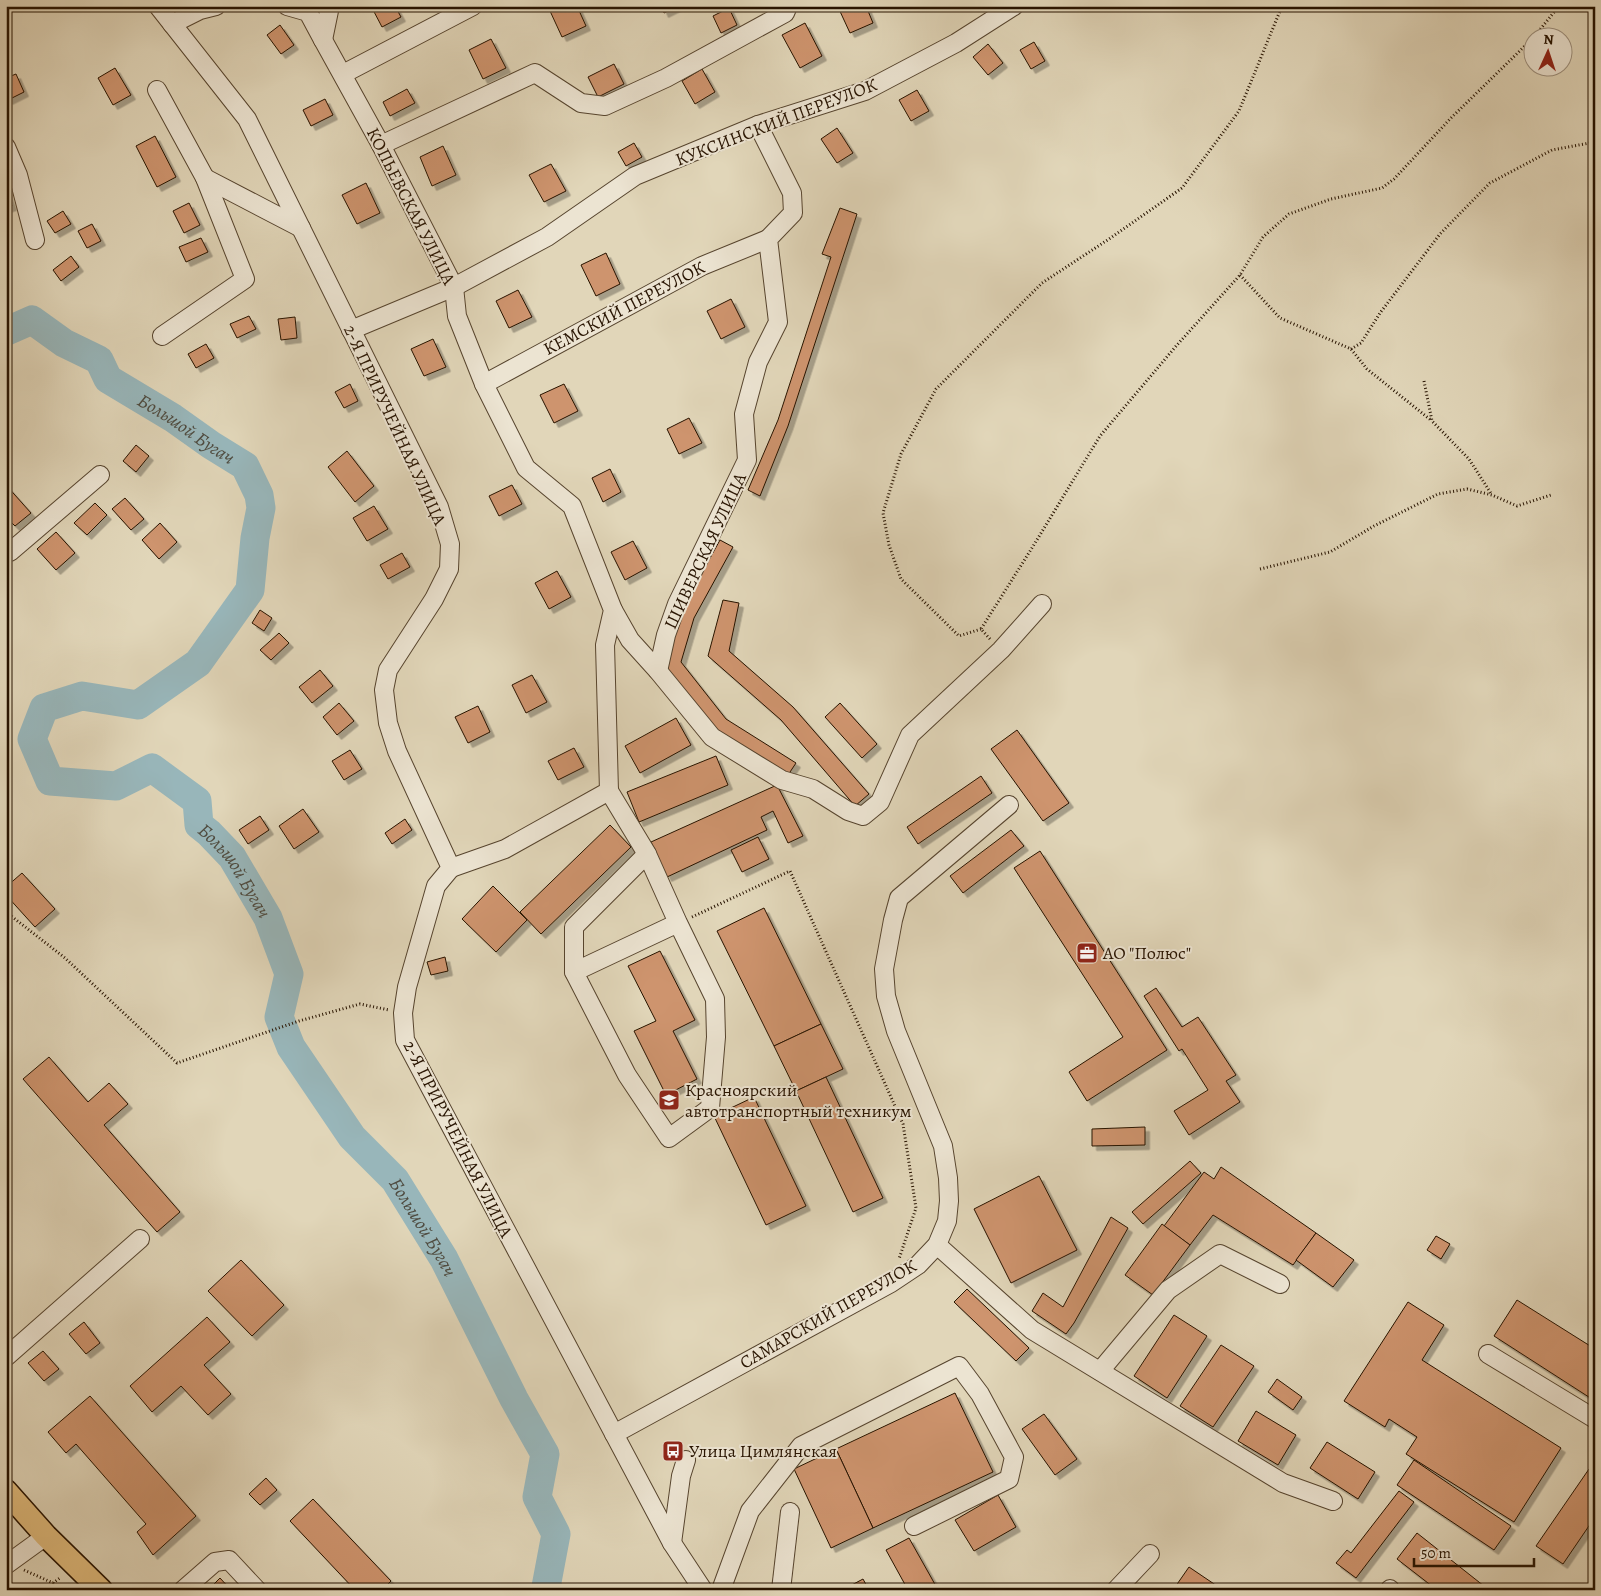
<svg xmlns="http://www.w3.org/2000/svg" width="1601" height="1596" font-family="Alegreya,serif">
<defs>
<filter id="shadow"><feDropShadow dx="4.5" dy="4.5" stdDeviation="0" flood-color="#0004"/></filter>
</defs>
<rect width="100%" height="100%" fill="#e1d6b9"/>
<filter id="stains"><feTurbulence type="fractalNoise" baseFrequency=".004" numOctaves="4"/><feColorMatrix values="0 0 0 0 .2 0 0 0 0 .09 0 0 0 0 .02 0 0 0 .5 -.17"/></filter>
<radialGradient id="worn" r=".72"><stop offset=".6" stop-color="#630" stop-opacity="0"/><stop offset="1" stop-color="#630" stop-opacity=".3"/></radialGradient>
<g fill="none" stroke-linecap="round" stroke-linejoin="round">
<path stroke="#98b6ba" stroke-width="29" id="s1" d="M6,330L7,331L32,320L64,343L99,360L108,379L173,418L211,445L245,466L259,495L261,508L255,538L250,590L198,663L138,705L82,696L44,708L32,739L50,781L116,786L152,768L197,801L199,825L209,833L232,857L268,918L289,974L279,1017L291,1047L352,1137L395,1180L444,1259L514,1399L545,1454L537,1497L556,1534L546,1587L549,1590"/>
</g>
<g fill="#ce946e" stroke="#271300" filter="url(#shadow)">
<polygon points="371,6 395,6 401,17 382,27"/>
<polygon points="561,6 577,6 586,26 562,37 550,11"/>
<polygon points="661,6 678,6 664,13"/>
<polygon points="840,6 866,6 873,23 850,33 838,7"/>
<polygon points="729,8 737,25 721,33 713,16"/>
<polygon points="805,23 822,56 800,68 782,35"/>
<polygon points="280,25 294,45 281,54 267,35"/>
<polygon points="491,39 506,68 483,79 469,50"/>
<polygon points="1034,42 1045,61 1031,69 1020,50"/>
<polygon points="988,44 1003,63 988,75 973,57"/>
<polygon points="614,64 624,84 598,97 588,77"/>
<polygon points="115,68 131,95 113,105 98,78"/>
<polygon points="702,69 715,92 695,104 682,81"/>
<polygon points="16,74 24,92 8,100 6,96 6,78"/>
<polygon points="407,89 415,103 390,116 383,102"/>
<polygon points="917,90 929,111 911,121 899,100"/>
<polygon points="325,99 333,115 311,126 303,110"/>
<polygon points="837,128 853,153 837,163 821,139"/>
<polygon points="155,136 176,177 157,187 136,146"/>
<polygon points="634,143 642,157 626,166 618,152"/>
<polygon points="443,146 456,175 432,186 420,157"/>
<polygon points="551,164 566,191 544,202 529,175"/>
<polygon points="366,183 380,213 357,224 342,195"/>
<polygon points="6,189 12,206 6,208"/>
<polygon points="189,203 200,225 184,233 173,211"/>
<polygon points="840,208 857,214 788,426 760,496 748,490 778,420 831,257 822,254"/>
<polygon points="63,211 71,224 55,233 47,221"/>
<polygon points="92,224 101,241 87,248 78,231"/>
<polygon points="201,238 208,252 186,262 179,247"/>
<polygon points="606,253 620,284 596,296 581,265"/>
<polygon points="71,256 79,267 61,281 53,270"/>
<polygon points="518,290 532,317 509,328 496,301"/>
<polygon points="731,299 745,327 721,339 707,311"/>
<polygon points="249,316 256,329 237,338 230,324"/>
<polygon points="295,317 297,338 281,340 278,319"/>
<polygon points="433,339 446,367 424,376 411,349"/>
<polygon points="206,344 214,358 196,368 188,354"/>
<polygon points="350,384 358,401 344,408 335,392"/>
<polygon points="564,384 578,411 554,423 540,395"/>
<polygon points="689,418 702,443 679,454 667,429"/>
<polygon points="136,445 149,456 136,472 123,461"/>
<polygon points="347,451 374,486 355,502 328,467"/>
<polygon points="610,469 621,492 603,502 592,478"/>
<polygon points="6,485 31,513 15,526 6,517"/>
<polygon points="512,485 522,504 499,516 489,496"/>
<polygon points="125,498 144,519 131,530 112,509"/>
<polygon points="95,503 107,515 87,535 74,523"/>
<polygon points="374,506 388,529 367,541 353,518"/>
<polygon points="160,523 177,542 159,559 142,540"/>
<polygon points="56,532 75,553 56,570 37,549"/>
<polygon points="720,540 733,547 694,618 681,662 726,719 796,763 788,775 715,732 664,665 680,612"/>
<polygon points="633,541 647,568 625,580 611,552"/>
<polygon points="402,553 410,567 388,579 380,565"/>
<polygon points="557,571 571,597 549,609 535,583"/>
<polygon points="723,600 739,603 729,651 793,707 869,794 855,806 781,720 708,656"/>
<polygon points="260,610 272,618 264,631 252,623"/>
<polygon points="279,633 289,643 271,660 260,650"/>
<polygon points="320,670 333,686 312,703 299,687"/>
<polygon points="532,675 547,702 526,713 512,685"/>
<polygon points="339,703 354,721 337,735 323,717"/>
<polygon points="840,703 877,744 862,758 825,717"/>
<polygon points="478,706 490,732 468,743 455,717"/>
<polygon points="676,718 691,745 640,773 625,746"/>
<polygon points="1017,730 1069,803 1043,821 991,749"/>
<polygon points="574,748 584,767 558,780 548,761"/>
<polygon points="350,750 362,769 344,780 332,761"/>
<polygon points="716,756 728,785 639,822 627,792"/>
<polygon points="981,776 992,793 918,844 907,827"/>
<polygon points="777,785 803,836 788,843 773,811 761,817 767,830 667,877 651,842"/>
<polygon points="303,809 319,832 294,849 279,826"/>
<polygon points="260,816 269,830 248,844 239,830"/>
<polygon points="405,819 412,830 392,844 385,833"/>
<polygon points="610,825 631,847 541,934 520,912"/>
<polygon points="1011,830 1024,846 963,893 950,876"/>
<polygon points="758,837 769,859 742,872 731,850"/>
<polygon points="1040,851 1167,1050 1087,1101 1069,1072 1123,1037 1014,868"/>
<polygon points="22,873 55,909 35,927 6,895 6,887"/>
<polygon points="493,886 527,920 496,952 462,919"/>
<polygon points="764,908 821,1024 774,1046 717,931"/>
<polygon points="660,951 695,1020 673,1031 697,1079 666,1095 634,1031 656,1021 628,966"/>
<polygon points="445,957 448,971 431,975 427,962"/>
<polygon points="1156,988 1182,1027 1198,1017 1236,1075 1226,1081 1240,1102 1189,1135 1174,1111 1208,1090 1182,1049 1179,1051 1144,996"/>
<polygon points="821,1024 843,1069 796,1091 774,1046"/>
<polygon points="49,1057 88,1102 109,1083 128,1104 104,1125 180,1212 157,1232 23,1079"/>
<polygon points="826,1077 883,1198 853,1212 796,1091"/>
<polygon points="754,1097 806,1206 766,1225 714,1116"/>
<polygon points="1145,1127 1145,1145 1092,1146 1092,1129"/>
<polygon points="1190,1161 1201,1173 1143,1224 1132,1212"/>
<polygon points="1221,1167 1316,1233 1293,1265 1213,1215 1190,1245 1164,1226 1204,1172 1214,1179"/>
<polygon points="1039,1176 1077,1250 1011,1283 974,1209"/>
<polygon points="1111,1217 1128,1228 1074,1323 1066,1334 1032,1311 1043,1293 1063,1307"/>
<polygon points="1162,1224 1190,1245 1153,1295 1125,1275"/>
<polygon points="1316,1233 1354,1260 1333,1287 1296,1260"/>
<polygon points="1436,1236 1450,1244 1441,1259 1427,1250"/>
<polygon points="241,1260 284,1305 252,1336 208,1291"/>
<polygon points="967,1289 1029,1348 1016,1361 954,1302"/>
<polygon points="1517,1300 1595,1349 1595,1401 1494,1336"/>
<polygon points="1408,1302 1444,1325 1422,1360 1561,1448 1514,1522 1406,1454 1417,1437 1389,1419 1385,1427 1344,1401"/>
<polygon points="1174,1315 1207,1336 1167,1398 1134,1376"/>
<polygon points="207,1317 230,1342 204,1365 231,1394 208,1415 181,1386 152,1412 130,1386"/>
<polygon points="84,1322 100,1343 86,1354 69,1334"/>
<polygon points="1221,1345 1254,1366 1213,1427 1180,1406"/>
<polygon points="43,1351 59,1369 44,1381 28,1363"/>
<polygon points="1277,1379 1302,1397 1293,1410 1268,1392"/>
<polygon points="955,1393 993,1472 873,1528 836,1449"/>
<polygon points="90,1396 196,1516 153,1555 137,1532 146,1524 76,1444 66,1453 48,1432"/>
<polygon points="1256,1411 1296,1435 1278,1465 1238,1441"/>
<polygon points="1044,1414 1077,1459 1055,1475 1022,1429"/>
<polygon points="1327,1442 1375,1472 1358,1499 1310,1468"/>
<polygon points="836,1449 873,1528 831,1548 794,1469"/>
<polygon points="1414,1460 1511,1526 1494,1550 1397,1485"/>
<polygon points="1589,1469 1595,1472 1595,1517 1563,1564 1536,1546"/>
<polygon points="266,1478 277,1490 260,1505 249,1494"/>
<polygon points="1399,1491 1414,1502 1356,1578 1336,1563 1347,1550 1351,1553"/>
<polygon points="998,1495 1016,1527 974,1551 955,1520"/>
<polygon points="313,1499 391,1581 382,1590 355,1590 290,1521"/>
<polygon points="1417,1533 1489,1590 1437,1590 1397,1559"/>
<polygon points="909,1538 932,1579 938,1590 908,1590 886,1550"/>
<polygon points="1189,1567 1223,1590 1173,1590"/>
<polygon points="220,1578 231,1590 208,1590"/>
<polygon points="863,1579 869,1590 844,1590 848,1587"/>
</g>
<g fill="none" stroke-linecap="round" stroke-linejoin="round">
<g stroke="#56442e" stroke-width="20">
<g id="minor">
<polyline points="158,6 247,119 439,507 450,544 449,569 434,599 388,670 384,690 388,723 397,751 451,868 436,886 407,987 403,1013 405,1040 672,1543 703,1590"/>
<polyline points="287,6 308,12 323,40 330,6"/>
<polyline points="172,24 200,10 216,6"/>
<polyline points="323,40 381,145 454,287 457,316 484,384 526,468 572,506 613,610 605,645 609,791 505,849 451,868"/>
<polyline points="343,74 473,6"/>
<polyline points="157,90 205,178 245,279 162,336"/>
<polyline points="381,145 535,73 581,103 605,106 666,78 785,13 788,6"/>
<polyline points="6,147 18,175 35,240"/>
<polyline points="205,178 301,228"/>
<polyline points="351,330 454,287 547,237 635,176 758,125 865,91 956,43 1014,6"/>
<polyline points="484,384 702,266 768,239"/>
<polyline points="10,552 100,475"/>
<polyline points="613,610 630,640 658,671 712,737 782,780 813,789 848,811 863,816 880,802 910,735 1001,650 1042,604"/>
<polyline points="658,671 666,635 677,604 747,460 744,414 758,362 778,322 768,239 793,213 792,193 758,125"/>
<polyline points="609,791 647,854 678,923 715,999 716,1037 710,1108 669,1138 627,1075 574,972 678,923"/>
<polyline points="574,972 574,927 647,854"/>
<polyline points="937,1245 1032,1330 1283,1483 1333,1501"/>
<polyline points="1488,1354 1595,1419"/>
<polyline points="6,1357 140,1239"/>
<polyline points="1100,1371 1168,1290 1220,1254 1280,1284"/>
<polyline points="614,1434 891,1283 918,1265 937,1245 947,1221 949,1201 948,1178 943,1146 896,1031 886,996 884,969 893,920 899,898 1009,805"/>
<polyline points="672,1543 681,1476 686,1460"/>
<polyline points="6,1565 46,1536"/>
<polyline points="183,1590 215,1562 229,1560 257,1590"/>
<polyline points="721,1590 750,1511 801,1446 959,1366 980,1394 1014,1457 1009,1479 914,1526"/>
<polyline points="781,1590 790,1512"/>
<polyline points="1116,1590 1150,1554"/>
<polyline points="1390,1590 1390,1589"/>
</g>
</g>
<g stroke="#271300" stroke-width="25">
<polyline id="major" points="6,1491 46,1536 101,1590"/>
</g>
<g stroke="#271300" stroke-width="3" stroke-dasharray="1 2.5" stroke-linecap="butt">
<polyline points="1240,275 1280,318 1351,349 1367,369 1432,421"/>
<polyline points="1351,349 1361,343 1380,313 1440,234 1490,183 1552,150 1595,142"/>
<polyline points="1424,381 1432,421 1469,459 1492,495"/>
<polyline points="1260,569 1330,552 1374,526 1438,494 1467,489 1492,495 1517,506 1551,495"/>
<polyline points="981,629 959,636 901,579 889,545 883,513 901,454 936,389 1042,283 1109,239 1182,188 1239,111 1280,11 1284,6"/>
<polyline points="990,639 981,629 1032,548 1100,436 1177,345 1240,275 1263,237 1289,214 1331,199 1382,188 1394,179 1451,118 1534,37 1559,6"/>
<polyline points="6,912 65,958 177,1063 299,1021 360,1004 389,1010"/>
<polyline points="692,917 790,871 903,1124 916,1208 899,1259"/>
<polyline points="24,1570 53,1583 60,1578"/>
<polyline points="53,1583 59,1590"/>
</g>
<use href="#minor" stroke="#ece4d2" stroke-width="18"/>
<use href="#major" stroke="#e0bb7c" stroke-width="22"/>
</g>
<defs>
<g id="office-square" transform="scale(1.125)"><rect x="-9" y="-9" width="18" height="18" rx="4" fill="#8f2418" stroke="#ece4d2"/><path d="M-6-3h4V-5.5h4V-3h4V5H-6ZM-1-4.5V-3h2v-1.5ZM-6 0V1H6V0Z" fill="#fff"/></g>
<g id="university-square" transform="scale(1.125)"><rect x="-9" y="-9" width="18" height="18" rx="4" fill="#8f2418" stroke="#ece4d2"/><path d="M0-5L7-2L0 1L-7-2ZM-4 1L0 2.5L4 1V4Q0 6-4 4Z" fill="#fff"/></g>
<g id="bus-square" transform="scale(1.125)"><rect x="-9" y="-9" width="18" height="18" rx="4" fill="#8f2418" stroke="#ece4d2"/><path d="M-5-6H5V4H4V6H2V4H-2V6H-4V4H-5ZM-3.5-4V0h7V-4ZM-3.5 1.2v1.5H-2V1.2ZM2 1.2v1.5H3.5V1.2Z" fill="#fff"/></g>
</defs>
<g fill-rule="evenodd">
<use href="#office-square" x="1087" y="953"/>
<use href="#university-square" x="669" y="1100"/>
<use href="#bus-square" x="673" y="1451"/>
</g>
<g text-anchor="middle" stroke-width="4" stroke-linejoin="round" paint-order="stroke">
<g font-size="18" fill="#271300" stroke="#ece4d2">
<text transform="translate(776 122) rotate(-21)" y="6">КУКСИНСКИЙ ПЕРЕУЛОК</text>
<text transform="translate(411 206) rotate(63)" y="6">КОПЬЕВСКАЯ УЛИЦА</text>
<text transform="translate(624 308) rotate(-28)" y="6">КЕМСКИЙ ПЕРЕУЛОК</text>
<text transform="translate(395 425) rotate(65)" y="6">2-Я ПРИРУЧЕЙНАЯ УЛИЦА</text>
<text transform="translate(705 551) rotate(-65)" y="6">ШИВЕРСКАЯ УЛИЦА</text>
<text transform="translate(458 1139) rotate(63)" y="6">2-Я ПРИРУЧЕЙНАЯ УЛИЦА</text>
<text transform="translate(828 1314) rotate(-30)" y="6">САМАРСКИЙ ПЕРЕУЛОК</text>
</g>
<g font-size="18" fill="#271300" stroke="#ece4d2" text-anchor="start">
<text x="1103" y="959">АО "Полюс"</text>
<text x="685" y="1096">Красноярский<tspan x="685" dy="21">автотранспортный техникум</tspan></text>
<text x="689" y="1457">Улица Цимлянская</text>
</g>
<g font-size="19" font-style="italic" fill="#4f4c41" stroke="#ece4d2">
<text dy="7" stroke="none"><textPath href="#s1" startOffset="221">Большой Бугач</textPath></text>
<text dy="7" stroke="none"><textPath href="#s1" startOffset="1002">Большой Бугач</textPath></text>
<text dy="7" stroke="none"><textPath href="#s1" startOffset="1421">Большой Бугач</textPath></text>
</g>
</g>
<rect width="1601" height="1596" fill="none" stroke="#e1d6b9" stroke-width="25"/>
<rect x="8" y="8" width="1586" height="1581" fill="none" stroke="#271300" stroke-width="2.5"/>
<rect x="12" y="12" width="1576" height="1571" fill="none" stroke="#271300"/>
<g transform="translate(1548 52) rotate(3)"><circle r="24" fill="#ece4d2" stroke="#9d907e"/>
<path d="M0-4L9 19L0 12L-9 19Z" fill="#8f2418"/>
<text y="-8" font-size="14" font-weight="bold" text-anchor="middle" fill="#271300">N</text>
</g>
<path d="M1414 1558v8h120v-8" fill="none" stroke="#271300" stroke-width="2.5"/>
<text x="1421" y="1558" font-size="15" fill="#271300" stroke="#ece4d2" stroke-width="4" paint-order="stroke">50 m</text>
<rect width="100%" height="100%" filter="url(#stains)"/>
<rect width="100%" height="100%" fill="url(#worn)"/>
</svg>
